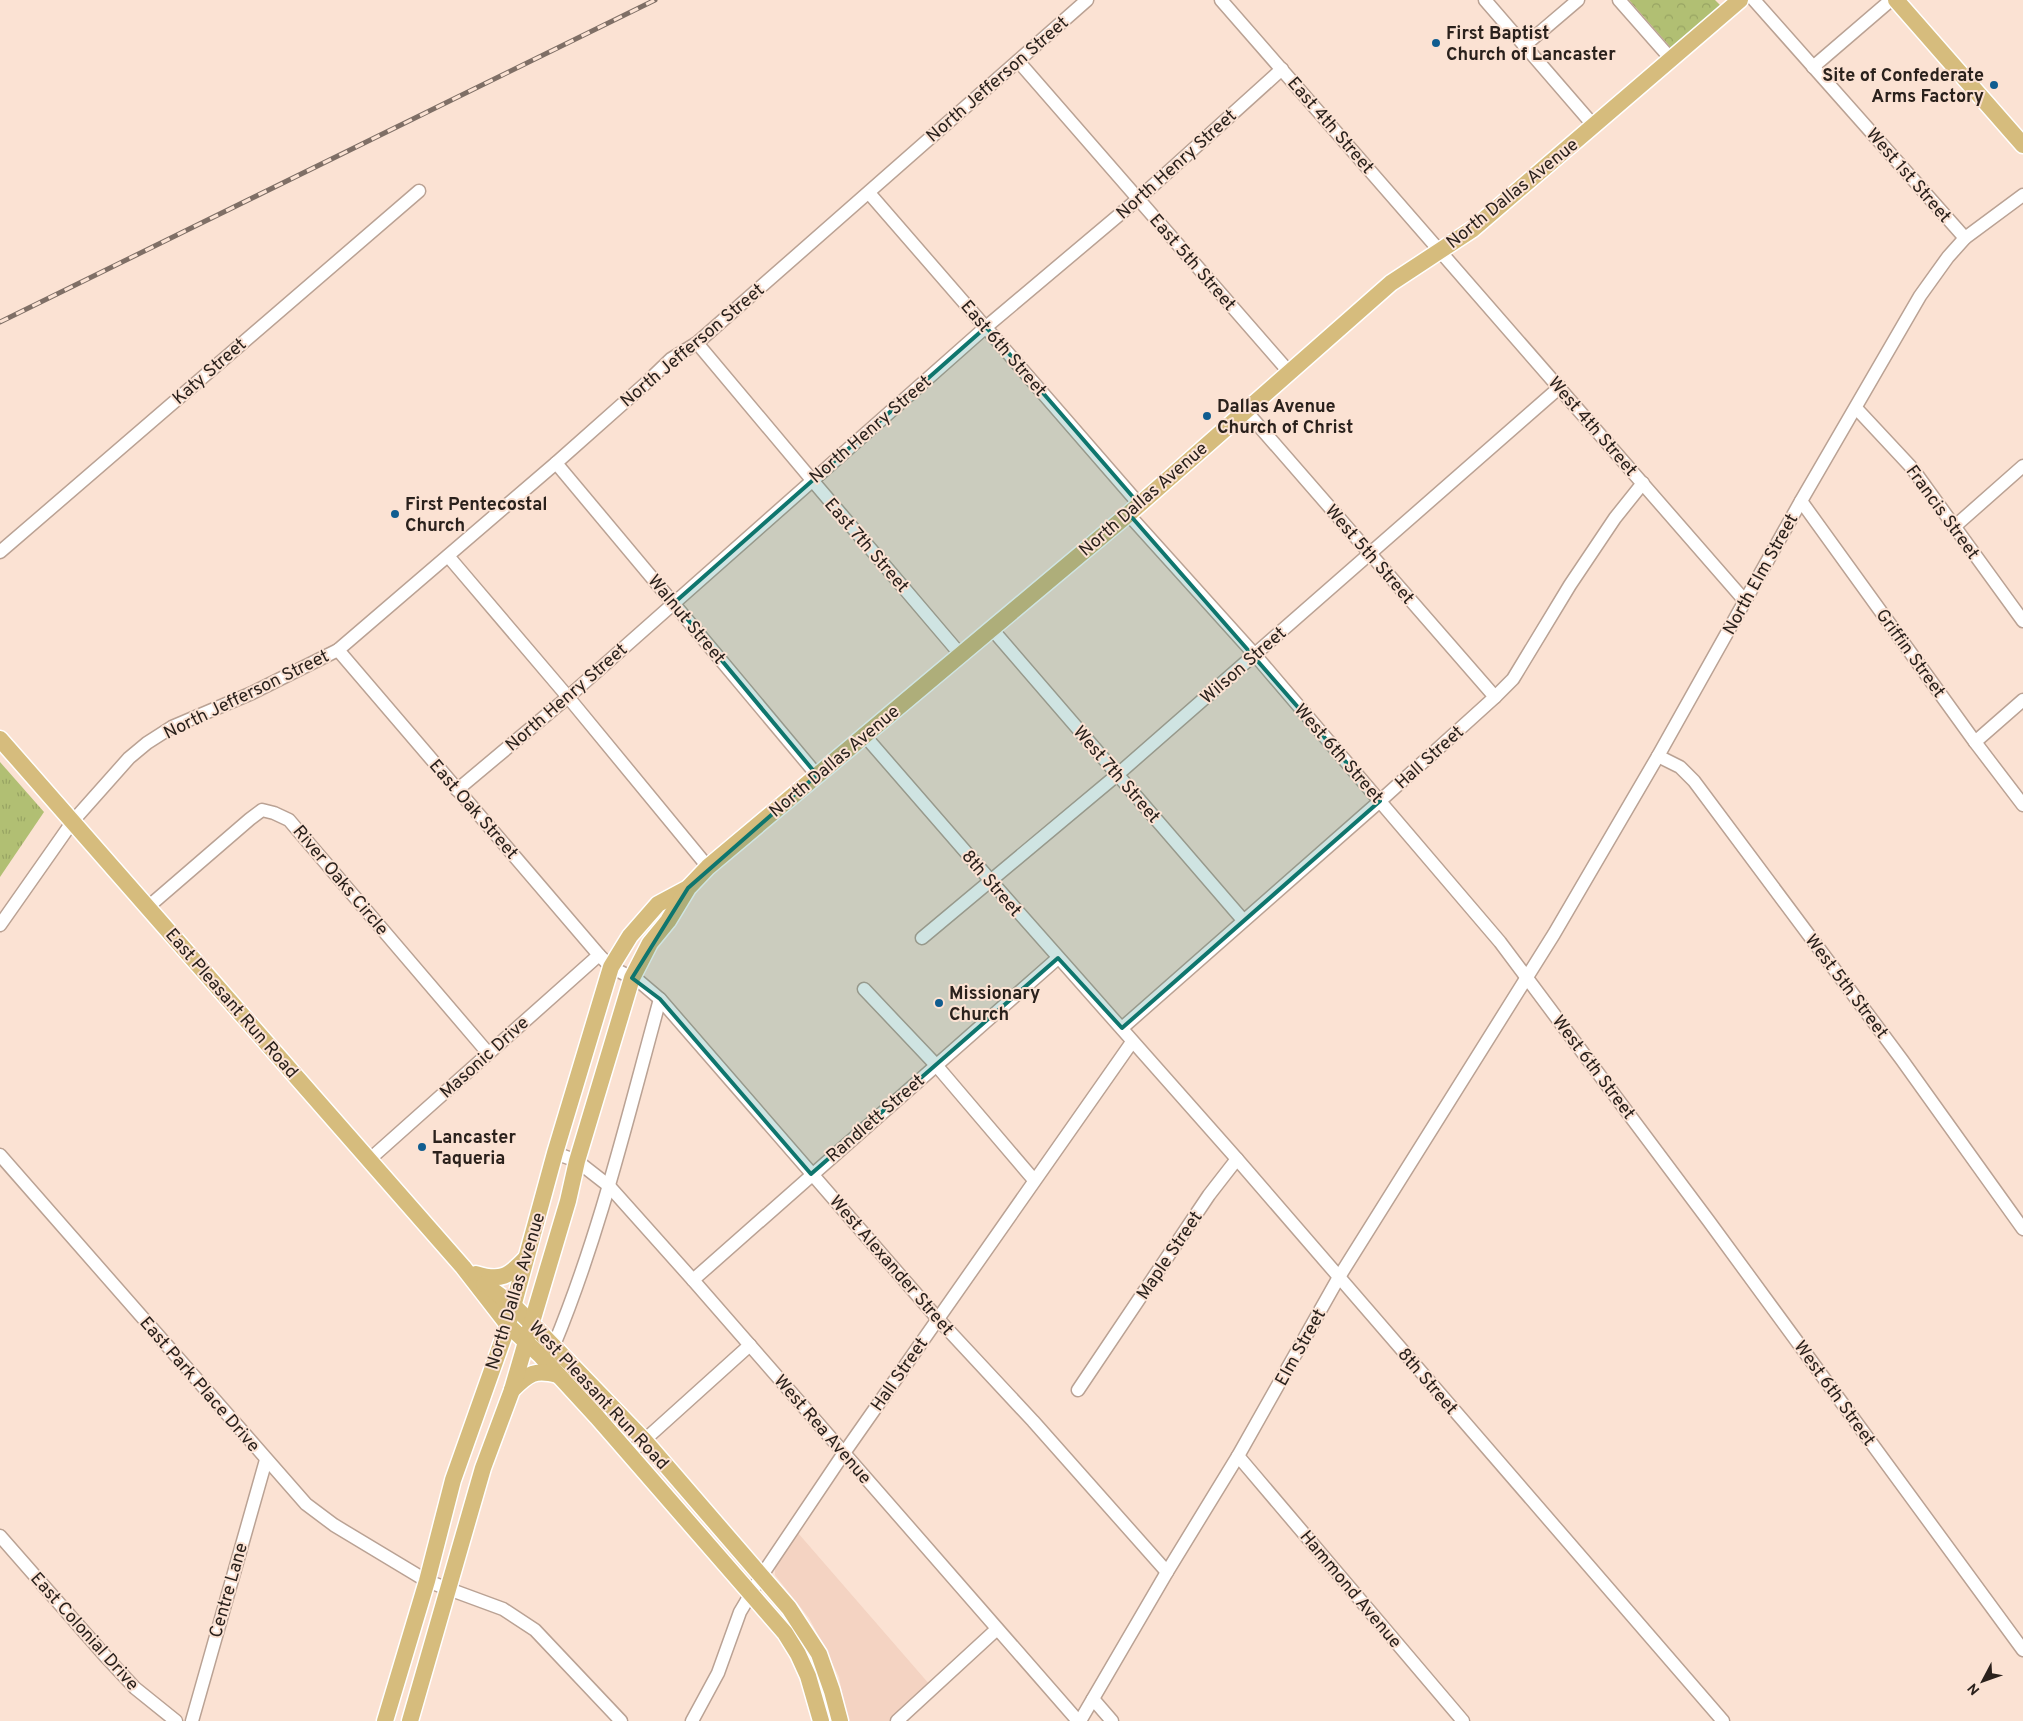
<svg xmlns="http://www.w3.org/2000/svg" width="2023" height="1721" font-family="Overpass,sans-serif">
<defs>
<pattern id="grass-tufts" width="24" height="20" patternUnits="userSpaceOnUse" patternTransform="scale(1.25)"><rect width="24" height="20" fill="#b1bf73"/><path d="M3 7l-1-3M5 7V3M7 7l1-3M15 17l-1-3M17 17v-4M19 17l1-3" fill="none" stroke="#98a463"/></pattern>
<pattern id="forest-crowns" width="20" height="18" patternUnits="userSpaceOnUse" patternTransform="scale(1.25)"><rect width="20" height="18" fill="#b1bf73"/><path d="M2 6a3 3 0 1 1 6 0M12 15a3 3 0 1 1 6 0" fill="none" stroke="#98a463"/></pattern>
</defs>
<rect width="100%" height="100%" fill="#fbe2d3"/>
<polygon fill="#f4d3c2" points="798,1533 930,1685 890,1721 847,1721 839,1677 824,1646 809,1618 775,1575 775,1568"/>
<polygon fill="url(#grass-tufts)" points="0,762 44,812 0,877"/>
<polygon fill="url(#forest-crowns)" points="1629,0 1715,0 1721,6 1672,49"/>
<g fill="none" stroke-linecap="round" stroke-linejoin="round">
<g stroke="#baa294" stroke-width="15">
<g id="minor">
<polyline points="1221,0 1745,601"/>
<polyline points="1485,0 1594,126"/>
<polyline points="1619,0 1671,59"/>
<polyline points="1754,0 1965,238"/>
<polyline points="1524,46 1578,0"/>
<polyline points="1018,61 1290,373"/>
<polyline points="1813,67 1891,0"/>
<polyline points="869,193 1139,504"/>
<polyline points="697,343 812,480 960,654"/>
<polyline points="1856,408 1912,468 2023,621"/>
<polyline points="1245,410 1495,697"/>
<polyline points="556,463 817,775"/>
<polyline points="1801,501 1975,742 2023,805"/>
<polyline points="1128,514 1255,655 1500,942 1708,1220 2023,1650"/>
<polyline points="1954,527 2023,466"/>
<polyline points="0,552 419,191"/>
<polyline points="448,556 568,697 708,867"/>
<polyline points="991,628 1243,920"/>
<polyline points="338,650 599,955 611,967 640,982 660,999 938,1319 1033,1421 1167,1572"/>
<polyline points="865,736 991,881 1237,1159 1723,1721"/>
<polyline points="1975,742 2023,700"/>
<polyline points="1658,756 1680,767 1694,781 1902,1060 2023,1229"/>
<polyline points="457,790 568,697 986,327 1138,199 1282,69"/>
<polyline points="148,907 250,819 262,810 274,813 289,820 488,1053"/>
<polyline points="0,925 73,821 129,758 147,743 172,727 252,693 338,650 556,463 645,384 671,359 697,343 1087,0"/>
<polyline points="922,938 1117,775 1560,387"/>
<polyline points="864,989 936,1065 1034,1180"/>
<polyline points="1122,1028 1380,801 1495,697 1513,679 1570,585 1615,518 1643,483"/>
<polyline points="555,1153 577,1161 609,1186 693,1280 1078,1721"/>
<polyline points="0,1155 306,1504 334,1525 427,1581 503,1609 535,1630 621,1721"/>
<polyline points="370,1159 599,955"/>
<polyline points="693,1280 1058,958"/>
<path d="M554,1345C600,1234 628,1115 660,999"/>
<polyline points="1078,1390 1209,1195 1237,1159"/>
<polyline points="629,1454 750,1345"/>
<polyline points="1238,1456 1463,1721"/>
<polyline points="0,1536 107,1658 135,1688 176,1721"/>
<polyline points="1093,1699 1112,1721"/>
<polyline points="192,1721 266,1460"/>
<polyline points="692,1721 718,1673 740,1612 762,1575 844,1453 1132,1042"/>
<polyline points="897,1721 997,1629"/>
<polyline points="1080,1721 1167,1572 1238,1456 1339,1277 1554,934 1658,756 1801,501 1920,296 1948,257 1965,238 2023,195"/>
</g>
</g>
<g stroke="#fff" stroke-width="19">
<g id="major">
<polyline points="1896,0 2023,145"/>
<polyline points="0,739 463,1267 508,1325 541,1356 597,1417 785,1633 798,1654 808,1676 821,1721"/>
<path d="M476,1274C501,1282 509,1276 526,1258"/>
<polyline points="484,1284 513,1305 531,1323 644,1440 789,1608 819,1654 832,1691 840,1721"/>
<path d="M512,1390C529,1373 535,1369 558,1375"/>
<polyline points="385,1721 427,1581 453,1480 508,1325 555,1153 611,967 630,936 658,904 686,889"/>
<polyline points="410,1721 483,1468 512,1390 526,1342 568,1201 577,1161 632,978 650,943 668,921 688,888 708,867 1132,511 1391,283 1473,229 1740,0"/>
</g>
</g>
<use href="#minor" stroke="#fff" stroke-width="12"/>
<use href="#major" stroke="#d6bc7d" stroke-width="16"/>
<g stroke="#7f6f66" stroke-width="5">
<polyline id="rail" points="0,322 655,0"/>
</g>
<use href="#rail" stroke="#fbe2d3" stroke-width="3" stroke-dasharray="9" stroke-linecap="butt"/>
</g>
<path fill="#0f766e" fill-opacity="0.2" stroke="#0f766e" stroke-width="4" stroke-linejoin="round" d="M986,327L1139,504L1129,514L1380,801L1122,1028L1058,958L811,1174L660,999L632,978L688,888L817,775L674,603Z"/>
<g fill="#105d90" stroke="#fbe2d3" stroke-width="2">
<circle cx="1436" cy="43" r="5"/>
<circle cx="1994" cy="85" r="5"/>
<circle cx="1207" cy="416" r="5"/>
<circle cx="395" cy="514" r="5"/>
<circle cx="939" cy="1003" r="5"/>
<circle cx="422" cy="1147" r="5"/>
</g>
<g text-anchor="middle" stroke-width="4" stroke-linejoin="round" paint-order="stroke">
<g font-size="18" font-weight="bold" fill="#2a211c" stroke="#fbe2d3" text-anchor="start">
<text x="1446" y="39">First Baptist<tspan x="1446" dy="21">Church of Lancaster</tspan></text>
<text x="1984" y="81" text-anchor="end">Site of Confederate<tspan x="1984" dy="21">Arms Factory</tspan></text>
<text x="1217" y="412">Dallas Avenue<tspan x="1217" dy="21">Church of Christ</tspan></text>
<text x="405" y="510">First Pentecostal<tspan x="405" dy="21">Church</tspan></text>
<text x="949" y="999">Missionary<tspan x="949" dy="21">Church</tspan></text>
<text x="432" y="1143">Lancaster<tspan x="432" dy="21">Taqueria</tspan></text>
</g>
<g font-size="18" fill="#2a211c" stroke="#fbe2d3">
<text transform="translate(997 79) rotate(-41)" y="6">North Jefferson Street</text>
<text transform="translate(1331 125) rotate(49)" y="6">East 4th Street</text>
<text transform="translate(1176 164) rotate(-42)" y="6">North Henry Street</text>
<text transform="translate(1909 175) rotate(49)" y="6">West 1st Street</text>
<text transform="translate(1512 193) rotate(-39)" y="6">North Dallas Avenue</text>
<text transform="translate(1193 262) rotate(49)" y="6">East 5th Street</text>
<text transform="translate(692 345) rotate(-40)" y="6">North Jefferson Street</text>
<text transform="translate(1004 348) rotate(49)" y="6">East 6th Street</text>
<text transform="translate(209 371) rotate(-41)" y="6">Katy Street</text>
<text transform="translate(1593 426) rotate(49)" y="6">West 4th Street</text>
<text transform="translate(870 429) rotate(-41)" y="6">North Henry Street</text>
<text transform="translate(1143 499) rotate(-41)" y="6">North Dallas Avenue</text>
<text transform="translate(1943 512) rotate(54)" y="6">Francis Street</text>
<text transform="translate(867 545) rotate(49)" y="6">East 7th Street</text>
<text transform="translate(1370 554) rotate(49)" y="6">West 5th Street</text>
<text transform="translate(1760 574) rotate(-61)" y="6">North Elm Street</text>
<text transform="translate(687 619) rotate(50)" y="6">Walnut Street</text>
<text transform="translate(1911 653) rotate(54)" y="6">Griffin Street</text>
<text transform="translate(1243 665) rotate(-41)" y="6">Wilson Street</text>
<text transform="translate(246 694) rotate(-26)" y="6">North Jefferson Street</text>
<text transform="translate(566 697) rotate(-41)" y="6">North Henry Street</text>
<text transform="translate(1339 753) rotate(49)" y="6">West 6th Street</text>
<text transform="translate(1429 757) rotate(-42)" y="6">Hall Street</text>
<text transform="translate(834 761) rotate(-40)" y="6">North Dallas Avenue</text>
<text transform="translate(1117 774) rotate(49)" y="6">West 7th Street</text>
<text transform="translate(474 809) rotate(49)" y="6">East Oak Street</text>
<text transform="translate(341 880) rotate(50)" y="6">River Oaks Circle</text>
<text transform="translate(992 883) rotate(49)" y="6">8th Street</text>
<text transform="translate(1847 986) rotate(53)" y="6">West 5th Street</text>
<text transform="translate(232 1003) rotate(49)" y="6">East Pleasant Run Road</text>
<text transform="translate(484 1057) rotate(-42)" y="6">Masonic Drive</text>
<text transform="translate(1594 1067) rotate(53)" y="6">West 6th Street</text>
<text transform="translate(875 1118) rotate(-41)" y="6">Randlett Street</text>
<text transform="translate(1169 1255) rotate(-56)" y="6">Maple Street</text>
<text transform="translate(892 1265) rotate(49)" y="6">West Alexander Street</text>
<text transform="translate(515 1291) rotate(-73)" y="6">North Dallas Avenue</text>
<text transform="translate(1300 1347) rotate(-61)" y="6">Elm Street</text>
<text transform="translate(899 1374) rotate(-55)" y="6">Hall Street</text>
<text transform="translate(1428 1381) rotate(49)" y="6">8th Street</text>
<text transform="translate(200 1384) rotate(49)" y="6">East Park Place Drive</text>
<text transform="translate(1835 1393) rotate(54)" y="6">West 6th Street</text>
<text transform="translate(599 1395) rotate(47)" y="6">West Pleasant Run Road</text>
<text transform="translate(823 1429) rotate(49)" y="6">West Rea Avenue</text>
<text transform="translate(1351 1589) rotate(50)" y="6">Hammond Avenue</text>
<text transform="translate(228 1590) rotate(-74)" y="6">Centre Lane</text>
<text transform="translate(85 1631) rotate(48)" y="6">East Colonial Drive</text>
</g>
</g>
<g transform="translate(1983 1681) rotate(229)" stroke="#fbe2d3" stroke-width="4" paint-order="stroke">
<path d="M0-4L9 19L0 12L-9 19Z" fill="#2a211c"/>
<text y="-8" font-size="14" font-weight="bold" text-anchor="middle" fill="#2a211c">N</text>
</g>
</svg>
